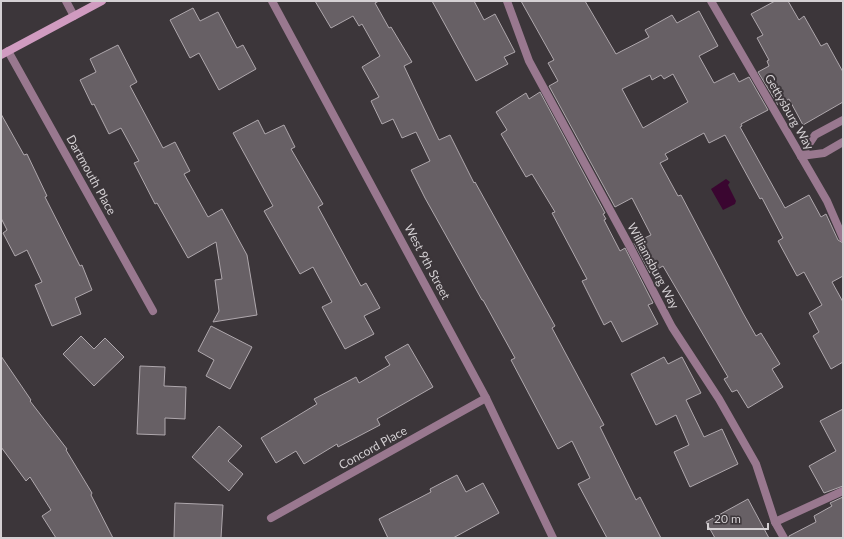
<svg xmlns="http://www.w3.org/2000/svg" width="844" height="539" font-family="Lato,sans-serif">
<rect width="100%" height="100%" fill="#3c363a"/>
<polygon fill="#3a0630" points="726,179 730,182 728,185 736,201 735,204 723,210 711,189"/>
<g fill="#676065" stroke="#afa8ad" fill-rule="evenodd">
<polygon points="315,1 379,1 375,3 389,28 391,27 412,62 404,66 439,140 450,135 474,183 475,182 555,326 552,328 604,425 600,427 636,500 640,497 661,538 607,538 578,484 590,478 572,441 558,449 511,360 515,358 483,300 482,300 425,198 411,170 430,161 416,132 402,138 393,119 382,124 371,101 379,97 362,67 380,56 362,24 359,26 353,16 331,28"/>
<polygon points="432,1 474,1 484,20 495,14 515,52 504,57 508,64 476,81"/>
<path d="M521,1H585L616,54L649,37L645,30L672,15L677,23L699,11L718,46L699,56L714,83L734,73L739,82L749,77L768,110L741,124L742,126L740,127L785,208L809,195L821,217L826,214L838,240L843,243V276L832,282L843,302V362L831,369L813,336L819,332L809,313L822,305L804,272L797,276L778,241L783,238L762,198L760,199L725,135L709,143L704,133L665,154L668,159L660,163L678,196L681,195L743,313L756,336L761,333L780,364L772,369L783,387L748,408L737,390L732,392L724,379L728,377L663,266L650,273L634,243L651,235L632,198L615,207L549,86L558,81L548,63L554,60ZM673,74L688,102L643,128L622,89L650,75L652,80L661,75L664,79Z"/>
<polygon points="775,1 788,1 799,20 804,16 821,46 827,43 843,72 843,102 803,125 789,99 778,105 758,72 769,66 767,61 769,60 757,38 763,35 751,14"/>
<polygon points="193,8 200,21 218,12 237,48 243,45 256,69 219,90 199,53 190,58 170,20"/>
<polygon points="118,45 137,82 130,86 163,148 175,142 190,171 184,174 208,217 222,209 247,255 257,315 213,322 219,311 215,280 222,279 216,242 188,258 157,203 155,204 134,163 139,161 121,128 109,134 94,104 92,105 80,80 96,72 90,59"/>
<polygon points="540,92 605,213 603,214 606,219 604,220 620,251 625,248 653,303 648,305 658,324 622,342 611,321 604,325 582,281 587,279 552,213 555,212 532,174 526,177 501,134 507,130 496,112 526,93 529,99"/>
<polygon points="1,114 24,155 27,154 47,196 45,197 80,266 82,265 92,290 75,298 81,314 52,326 35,285 42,282 27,250 15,256 3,233 7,230 1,218"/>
<polygon points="258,120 265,134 284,125 295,147 291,149 323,204 318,207 361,286 366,283 380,308 364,316 374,334 345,349 322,307 332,302 313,267 300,274 264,211 273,206 233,133"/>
<polygon points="211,326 252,347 230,389 206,376 214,360 198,351"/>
<polygon points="81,336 94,349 105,338 124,357 94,386 63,354"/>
<polygon points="408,344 433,387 377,419 380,425 338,447 337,444 304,464 296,451 276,463 261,438 317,404 314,399 356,377 359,383 390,365 385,357"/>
<polygon points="1,356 31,400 30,401 67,449 66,450 92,493 91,495 113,538 56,538 42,516 51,510 30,477 26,481 1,447"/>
<polygon points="664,357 668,364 682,357 701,393 686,400 704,437 722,429 738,464 690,487 674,452 689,445 676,415 656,425 631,374"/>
<polygon points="140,366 165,367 164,386 186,387 185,419 165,418 165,435 137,434"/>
<polygon points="843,409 843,486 824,493 809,466 836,451 820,421"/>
<polygon points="219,426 242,446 228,461 243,474 229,491 192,457"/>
<polygon points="457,475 466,492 483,483 499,513 453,538 388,538 379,519 431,492 430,489"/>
<polygon points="843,497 843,538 789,538 789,536 816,522 814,516 832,506 830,503"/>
<polygon points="748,499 769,538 715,538 706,522"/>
<polygon points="175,503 223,505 221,538 174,538"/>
</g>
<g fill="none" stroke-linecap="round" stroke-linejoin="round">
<g stroke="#99788f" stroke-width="8">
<polyline points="66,1 74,16"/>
<polyline points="801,156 815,135 843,120"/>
<polyline points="801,156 824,153 843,142"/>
</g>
<g stroke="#99788f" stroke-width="8">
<polyline points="272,1 486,398 553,538"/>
<polyline points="507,1 529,61 629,245 672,327 719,399 756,464 775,522 784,538"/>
<polyline points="711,1 827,201 843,238"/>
<polyline points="8,51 153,311"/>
<polyline points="271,518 486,398"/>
<polyline points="775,522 843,491"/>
</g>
<polyline stroke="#d09bc0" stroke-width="8" points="1,55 102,1"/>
</g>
<g text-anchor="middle" stroke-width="4" stroke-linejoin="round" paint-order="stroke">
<g font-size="12" fill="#d4d0d3" stroke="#3c363a">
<text transform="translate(789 112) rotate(60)" y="4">Gettysburg Way</text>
<text transform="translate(91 175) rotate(61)" y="4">Dartmouth Place</text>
<text transform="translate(427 262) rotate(62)" y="4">West 9th Street</text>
<text transform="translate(653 266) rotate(62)" y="4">Williamsburg Way</text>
<text transform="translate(373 448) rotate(-29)" y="4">Concord Place</text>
</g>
</g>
<rect width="844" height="539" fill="none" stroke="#d4d0d3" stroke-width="4"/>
<path d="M708 523v6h60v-6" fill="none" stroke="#d4d0d3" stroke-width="2"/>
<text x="714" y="523" font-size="12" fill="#d4d0d3" stroke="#3c363a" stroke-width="3" paint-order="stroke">20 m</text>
</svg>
